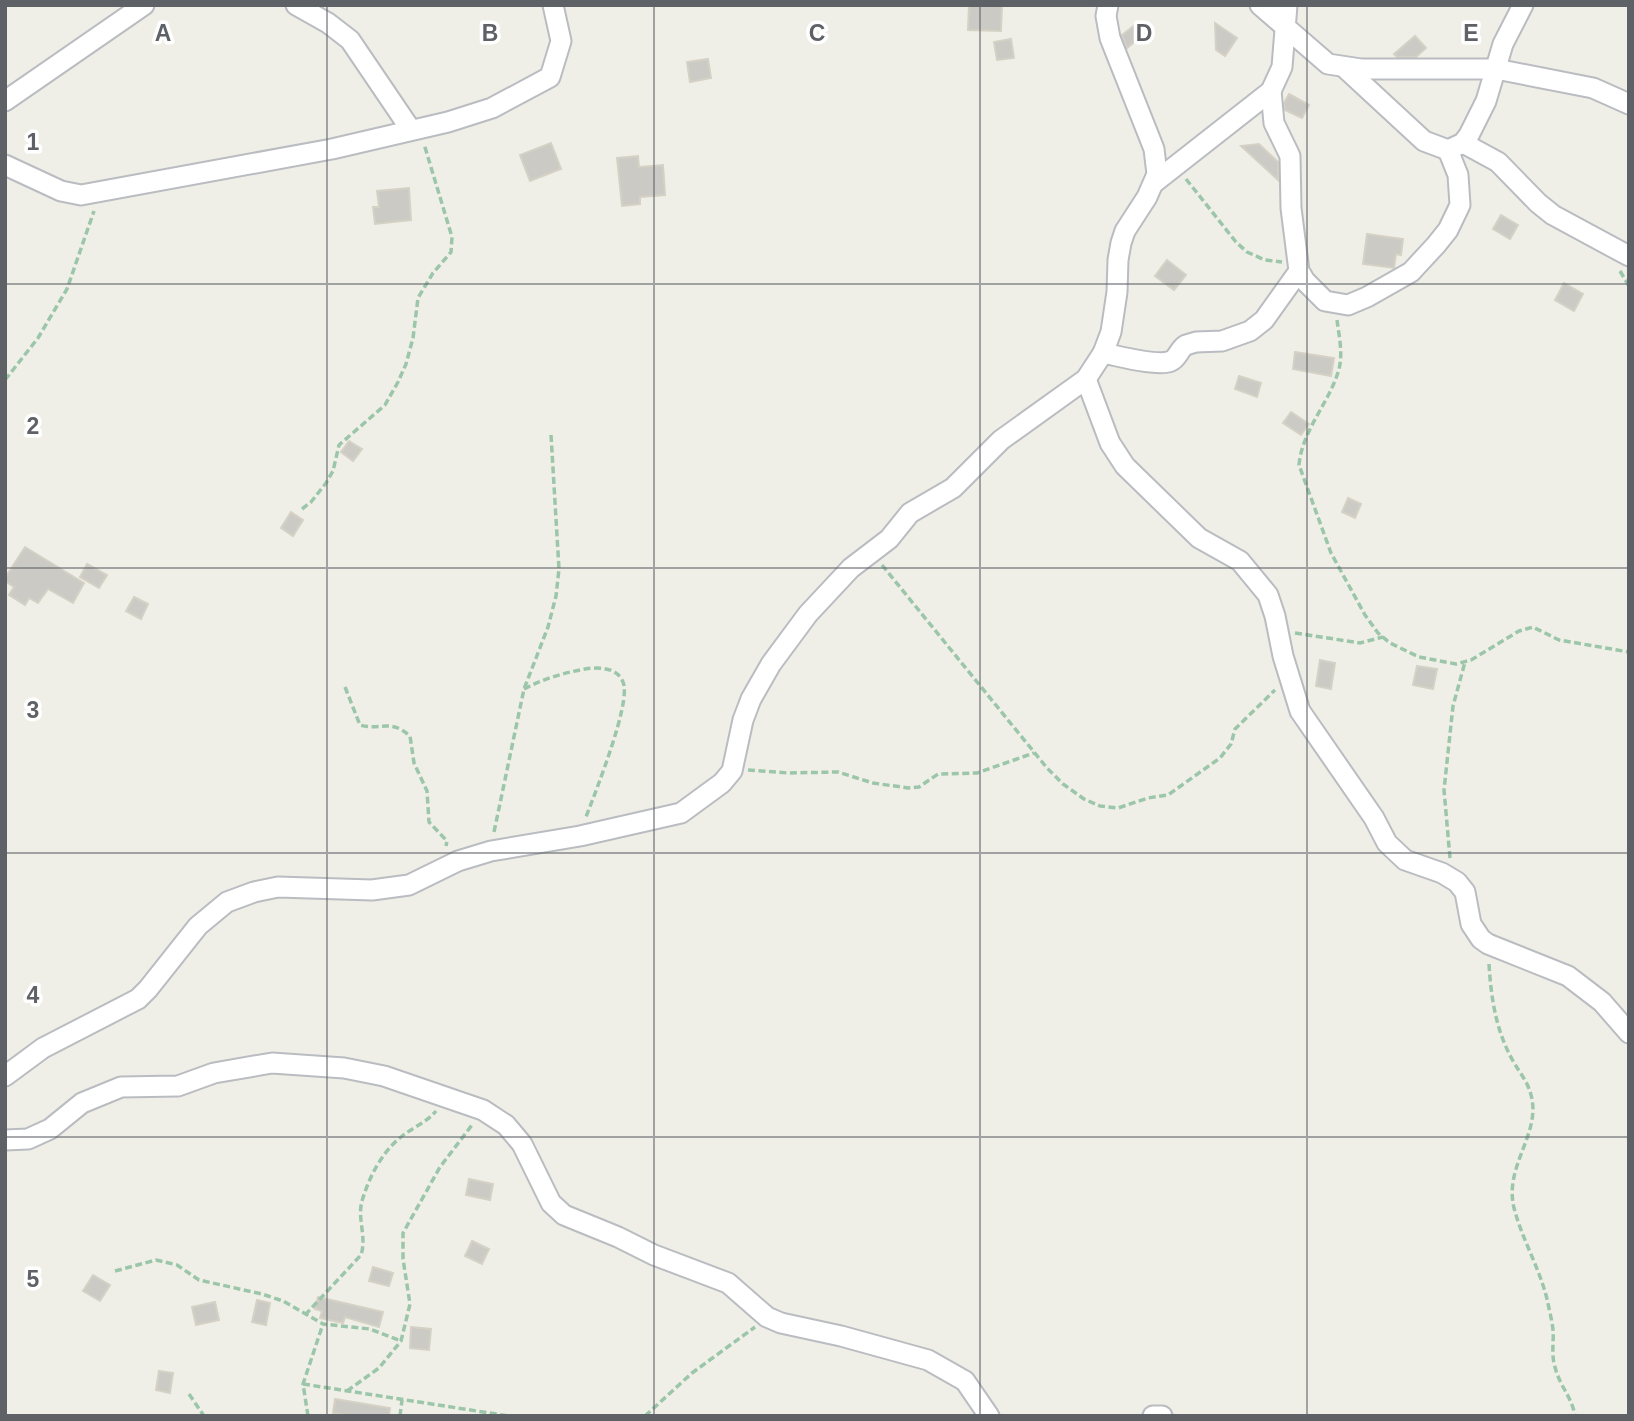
<svg xmlns="http://www.w3.org/2000/svg" width="1634" height="1421" font-family="Arial,sans-serif">
<rect width="100%" height="100%" fill="#f0efe7"/>
<g fill="#cccac4" stroke="#d5d1c5" stroke-width="2">
<polygon points="969,5 1002,5 1001,31 968,30"/>
<polygon points="1215,23 1237,38 1225,56 1216,50"/>
<polygon points="1136,24 1144,34 1127,48 1122,35"/>
<polygon points="1415,36 1426,48 1416,57 1397,57 1394,54"/>
<polygon points="1011,39 1014,58 997,60 994,42"/>
<polygon points="708,59 711,78 690,82 687,62"/>
<polygon points="1289,94 1309,105 1302,118 1285,110 1284,103"/>
<polygon points="551,143 561,169 530,181 520,155"/>
<polygon points="1259,144 1278,162 1278,180 1241,146"/>
<polygon points="638,156 639,167 663,165 665,195 640,197 640,204 622,206 617,158"/>
<polygon points="409,188 411,220 375,224 373,207 379,207 377,191"/>
<polygon points="1501,215 1518,225 1510,239 1493,229"/>
<polygon points="1367,234 1403,239 1401,255 1396,254 1394,268 1363,264"/>
<polygon points="1167,260 1186,275 1174,290 1155,276"/>
<polygon points="1564,283 1583,294 1574,311 1555,300"/>
<polygon points="1295,352 1334,358 1331,376 1293,369"/>
<polygon points="1239,376 1261,383 1257,397 1235,389"/>
<polygon points="1291,412 1309,424 1301,435 1283,423"/>
<polygon points="349,441 362,449 353,461 341,452"/>
<polygon points="1348,498 1361,504 1355,518 1342,512"/>
<polygon points="291,512 303,520 293,536 281,528"/>
<polygon points="25,547 84,583 73,603 48,589 38,603 29,598 25,605 9,595 14,587 5,581 5,578"/>
<polygon points="87,564 107,575 99,588 80,577"/>
<polygon points="134,597 148,604 141,619 126,611"/>
<polygon points="1320,660 1335,663 1331,689 1316,686"/>
<polygon points="1417,666 1437,669 1433,689 1413,685"/>
<polygon points="469,1179 493,1184 490,1200 466,1195"/>
<polygon points="472,1241 489,1249 482,1264 465,1256"/>
<polygon points="373,1267 393,1273 389,1286 369,1281"/>
<polygon points="93,1275 110,1285 100,1301 83,1291"/>
<polygon points="318,1297 383,1312 379,1327 345,1317 343,1323 320,1318 322,1311 315,1309"/>
<polygon points="257,1300 270,1303 266,1325 252,1322"/>
<polygon points="215,1302 219,1320 196,1325 192,1307"/>
<polygon points="411,1327 431,1329 429,1350 410,1348"/>
<polygon points="159,1371 173,1373 170,1393 156,1390"/>
<polygon points="335,1399 390,1408 389,1416 351,1416 333,1413"/>
</g>
<g fill="none" stroke-linecap="round" stroke-linejoin="round">
<g stroke="#b9bcc0" stroke-width="23">
<g id="minor">
<polyline points="296,5 328,23 350,40 411,130"/>
<polyline points="1260,5 1328,64 1361,69 1496,69 1593,88 1629,104"/>
<polyline points="1345,68 1424,141 1448,150 1463,143 1469,135 1486,101 1503,44 1523,5"/>
<polyline points="1271,91 1274,123 1290,156 1291,208 1299,271 1305,281 1325,301 1348,305 1367,297 1411,272 1436,245 1448,230 1460,205 1458,175 1448,150"/>
<polyline points="5,101 144,5"/>
<polyline points="1463,143 1498,162 1538,203 1553,215 1629,256"/>
<polyline points="5,165 61,191 81,195 332,149 448,122 492,108 550,77 561,41 553,5"/>
<polyline points="1155,182 1271,91 1282,67 1287,5"/>
<path d="M1103,353C1119,356 1158,367 1171,361C1178,358 1179,349 1186,345L1196,342L1222,341L1250,331L1264,320L1299,271"/>
<polyline points="1086,379 1110,443 1125,466 1199,538 1240,561 1268,595 1275,616 1283,656 1300,711 1374,818 1387,843 1405,860 1442,873 1457,882 1465,892 1471,924 1481,939 1488,944 1568,976 1602,1002 1629,1033"/>
<polyline points="5,1076 43,1048 138,999 148,989 198,926 227,902 254,892 278,887 372,890 409,885 458,861 491,851 580,836 681,813 722,783 732,771 743,720 751,699 771,664 808,614 851,568 889,539 910,513 953,488 1001,440 1086,379 1103,353 1111,332 1117,292 1118,260 1121,243 1125,231 1147,197 1157,174 1154,149 1110,38 1106,16 1108,5"/>
<polyline points="5,1140 28,1139 50,1129 82,1103 121,1087 178,1086 214,1073 272,1063 344,1068 384,1076 483,1110 506,1125 522,1144 551,1203 564,1215 618,1237 654,1255 728,1283 767,1317 781,1323 841,1336 928,1360 965,1381 989,1416"/>
<polyline points="1153,1416 1162,1416"/>
</g>
</g>
<g stroke="#9bc6a9" stroke-width="3.5" stroke-dasharray="7 3.5" stroke-linecap="butt">
<polyline points="1186,179 1236,242 1247,252 1265,260 1282,262"/>
<polyline points="1620,271 1629,286"/>
<path d="M1337,320C1339,336 1343,353 1339,369C1330,402 1302,430 1299,465L1331,553L1365,615L1378,633L1390,643L1419,657L1456,664L1471,660L1519,631L1533,627L1559,640L1629,652"/>
<polyline points="5,380 38,338 67,289 94,211"/>
<polyline points="302,509 311,502 326,483 333,471 339,445 385,405 398,382 406,364 413,338 418,298 433,273 451,252 452,237 424,144"/>
<polyline points="882,565 1047,768 1063,784 1084,799 1100,806 1118,808 1148,798 1168,795 1220,758 1231,744 1235,729 1275,690"/>
<polyline points="1295,633 1360,643 1383,637"/>
<path d="M345,687L360,725C380,731 390,718 410,736L414,763L427,791L429,822L447,841L446,846"/>
<path d="M524,689C543,679 563,673 585,669C599,667 617,667 623,682C632,701 595,793 586,817"/>
<polyline points="748,770 788,773 838,772 873,783 908,788 919,787 938,774 977,773 1034,753"/>
<polyline points="494,832 524,689 548,627 556,596 559,569 551,435"/>
<polyline points="1450,858 1444,790 1453,706 1465,662"/>
<path d="M1489,964C1491,998 1496,1031 1513,1061C1521,1075 1529,1083 1532,1099C1539,1136 1504,1167 1514,1208C1522,1239 1539,1267 1547,1299C1549,1309 1552,1320 1553,1330C1554,1342 1551,1355 1555,1367C1559,1385 1572,1397 1575,1416"/>
<polyline points="115,1271 156,1260 165,1262 177,1265 199,1280 262,1294 283,1301 323,1324 370,1329 401,1341"/>
<path d="M305,1315L361,1255C367,1237 357,1219 362,1201C369,1177 382,1152 401,1137C413,1127 426,1123 436,1111"/>
<polyline points="303,1384 509,1416"/>
<polyline points="347,1391 379,1368 401,1341 410,1304 403,1259 403,1233 440,1167 472,1125"/>
<polyline points="189,1394 204,1416"/>
<polyline points="308,1416 303,1384 323,1324"/>
<polyline points="400,1416 402,1400"/>
<polyline points="645,1416 692,1373 755,1327"/>
</g>
<use href="#minor" stroke="#fff" stroke-width="19"/>
</g>
<path fill="none" stroke="#5e6267" stroke-width="2" stroke-opacity="0.55" d="M327,5V1416M654,5V1416M980,5V1416M1307,5V1416M5,284H1629M5,568H1629M5,853H1629M5,1137H1629"/>
<g font-size="23" text-anchor="middle" font-weight="bold" fill="#5e6267" stroke="#fff" stroke-width="7" stroke-linejoin="round" paint-order="stroke">
<text x="163" y="41">A</text>
<text x="490" y="41">B</text>
<text x="817" y="41">C</text>
<text x="1144" y="41">D</text>
<text x="1471" y="41">E</text>
<text x="33" y="150">1</text>
<text x="33" y="434">2</text>
<text x="33" y="718">3</text>
<text x="33" y="1003">4</text>
<text x="33" y="1287">5</text>
</g>
<rect width="1634" height="1421" fill="none" stroke="#5e6267" stroke-width="14"/>
</svg>
